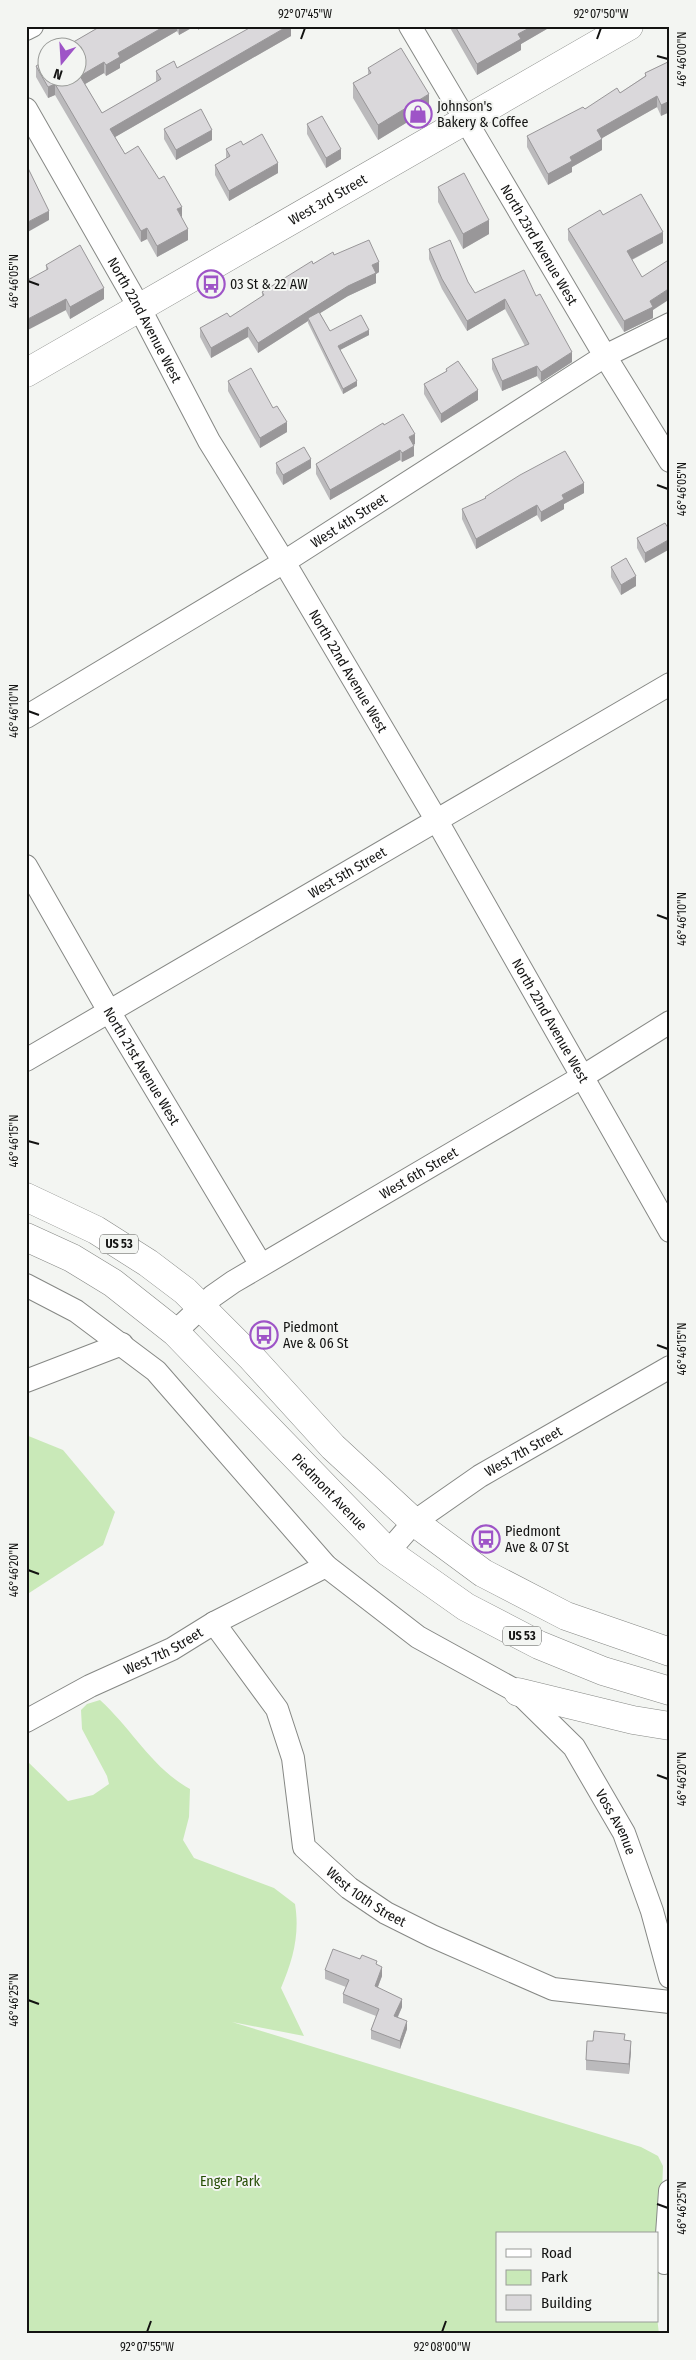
<svg xmlns="http://www.w3.org/2000/svg" width="696" height="2360" font-family="'Fira Sans Condensed',sans-serif">
<rect width="100%" height="100%" fill="#f3f5f2"/>
<g fill="#c9e9b8" fill-rule="evenodd">
<polygon points="26,1435 63,1450 115,1512 103,1545 26,1595"/>
<path d="M100,1700C132,1729 152,1768 190,1789L189,1817L183,1840L194,1858L274,1888L295,1904C300,1934 293,1960 281,1988L304,2036L232,2022L641,2147L658,2156L663,2166L657,2317L659,2334H26V1760L68,1801L93,1795L109,1784L107,1776L82,1729L81,1710L87,1704ZM497,2234H657V2321H497Z"/>
</g>
<g fill="none" stroke-linecap="round" stroke-linejoin="round">
<g stroke="#868885" stroke-width="24">
<g id="minor">
<path id="s1" d="M410,26L605,356L670,461"/>
<polyline points="26,29 32,26"/>
<path id="s2" d="M26,109L139,307L209,441L284,562L437,821L670,1231"/>
<path id="s3" d="M26,717L284,562L605,356L670,324"/>
<path id="s4" d="M26,866L110,1013L261,1265"/>
<path id="s5" d="M26,1060L670,684"/>
<path id="s6" d="M26,1285L76,1311L156,1371L326,1566L418,1637L518,1692L574,1747L624,1833L652,1911L670,1977"/>
<path id="s7" d="M175,1332L213,1296L233,1282L582,1077L670,1022"/>
<polyline points="26,1381 122,1344"/>
<path id="s8" d="M388,1552L414,1522L480,1476L670,1367"/>
<path id="s9" d="M214,1623L277,1709L293,1758L304,1847L349,1888L386,1913L432,1936L553,1989L670,2002"/>
<path id="s10" d="M26,1721L90,1686L172,1649L214,1623L326,1566"/>
<polyline points="665,2263 670,2191"/>
</g>
</g>
<g stroke="#868885" stroke-width="29">
<g id="major">
<path id="s11" d="M26,373L629,26"/>
</g>
</g>
<g stroke="#868885" stroke-width="29">
<g id="highway">
<polyline points="26,1197 96,1230 148,1263 185,1291 251,1357 333,1447 414,1522 483,1573 566,1616 670,1652"/>
<path id="s12" d="M26,1237L72,1258L113,1283L175,1332L388,1552L466,1607L539,1645L603,1671L670,1691"/>
<polyline points="518,1692 633,1720 670,1726"/>
</g>
</g>
<use href="#minor" stroke="#fff" stroke-width="22"/>
<use href="#major" stroke="#fff" stroke-width="28"/>
<use href="#highway" stroke="#fff" stroke-width="28"/>
</g>
<g fill="#bbbabc">
<polygon points="101,26 195,26 179,35 177,31 120,64 120,68 106,76 104,73 85,84 102,113 156,82 156,71 177,68 291,26 291,36 115,137 125,154 182,218 188,240 157,257 147,239 141,242 55,95 48,98 36,77 36,66 48,78 70,44"/>
<polygon points="449,26 552,26 521,44 521,50 477,75"/>
<polygon points="670,61 661,116 657,107 602,138 602,150 572,167 572,172 548,185 527,147 527,136 620,93 645,76 645,73"/>
<polygon points="368,68 429,109 378,140 353,98 353,83 368,75"/>
<polygon points="307,124 341,159 326,168 307,134"/>
<polygon points="164,129 212,140 176,160 164,139"/>
<polygon points="243,145 278,173 229,201 215,175 215,165 226,159 226,149"/>
<polygon points="438,187 489,234 463,249 438,202"/>
<polygon points="603,215 663,243 632,260 653,310 653,318 624,332 568,240 568,229"/>
<polygon points="429,249 468,282 475,293 536,296 572,362 541,382 537,376 502,391 492,369 492,359 525,346 505,309 467,331 442,289 429,259"/>
<polygon points="334,255 379,272 376,274 376,283 348,296 320,313 330,331 369,335 340,350 357,386 343,394 308,323 308,321 258,353 248,337 211,358 200,337 200,328 230,317 262,297 262,292 313,264"/>
<polygon points="46,265 104,299 70,319 46,270"/>
<polygon points="446,369 478,400 441,423 424,394 424,384 446,372"/>
<polygon points="228,381 273,408 287,432 260,448 228,391"/>
<polygon points="384,425 415,444 413,445 414,456 402,462 400,460 330,500 316,474 316,464"/>
<polygon points="276,463 311,468 283,485 276,473"/>
<polygon points="584,493 564,504 564,509 541,522 537,515 476,549 462,519 462,509 485,499 485,497"/>
<polygon points="665,523 645,563 637,548 637,538"/>
<polygon points="611,567 636,586 621,595 611,577"/>
<polygon points="360,1959 377,1965 382,1976 378,1987 402,2007 398,2017 407,2029 400,2049 371,2039 371,2030 376,2016 343,2003 343,1994 346,1987 325,1979 325,1970"/>
<polygon points="625,2040 631,2051 629,2074 586,2070 586,2060 593,2041"/>
</g>
<g fill="#999799">
<polygon points="165,26 177,26 177,31 120,64 120,68 106,76 106,65 118,53"/>
<polygon points="179,26 195,26 179,35"/>
<polygon points="198,26 203,26 198,30"/>
<polygon points="288,26 291,26 291,36 110,140 110,129"/>
<polygon points="533,26 552,26 521,44 521,50 477,75 477,64 518,34"/>
<polygon points="104,62 104,73 80,87 80,76"/>
<polygon points="55,84 55,95 48,98 48,87"/>
<polygon points="429,94 429,109 378,140 378,125"/>
<polygon points="657,96 657,107 597,141 597,130"/>
<polygon points="670,101 670,112 661,116 661,105"/>
<polygon points="212,130 212,140 176,160 176,150"/>
<polygon points="602,139 602,150 572,167 572,172 548,185 548,174 570,157"/>
<polygon points="341,149 341,159 326,168 326,158"/>
<polygon points="278,163 278,173 229,201 229,191"/>
<polygon points="182,207 182,218 177,209"/>
<polygon points="49,211 49,220 26,233 26,223"/>
<polygon points="489,220 489,234 463,249 463,234"/>
<polygon points="147,228 147,239 141,242 141,231"/>
<polygon points="188,229 188,240 157,257 157,246"/>
<polygon points="663,232 663,243 627,262 627,251"/>
<polygon points="379,262 379,272 376,274 376,283 348,296 309,320 308,318 308,321 258,353 258,343 372,265"/>
<polygon points="104,288 104,299 70,319 70,307"/>
<polygon points="670,288 670,299 653,310 653,318 624,332 624,321 650,301"/>
<polygon points="66,299 66,310 26,331 26,320"/>
<polygon points="505,299 505,309 467,331 467,321"/>
<polygon points="248,327 248,337 211,358 211,348"/>
<polygon points="369,330 369,335 338,351 338,346"/>
<polygon points="572,352 572,362 541,382 541,372"/>
<polygon points="537,366 537,376 502,391 502,381"/>
<polygon points="357,381 357,386 343,394 343,389"/>
<polygon points="478,390 478,400 441,423 441,414"/>
<polygon points="287,422 287,432 260,448 260,438"/>
<polygon points="415,434 415,444 409,447 409,437"/>
<polygon points="414,446 414,456 402,462 402,453"/>
<polygon points="400,450 400,460 330,500 330,490"/>
<polygon points="311,459 311,468 283,485 283,475"/>
<polygon points="584,483 584,493 564,504 564,509 541,522 541,512 562,495"/>
<polygon points="537,505 537,515 476,549 476,539"/>
<polygon points="670,539 670,549 645,563 645,553"/>
<polygon points="636,576 636,586 621,595 621,585"/>
<polygon points="382,1967 382,1976 375,1994 375,1986"/>
<polygon points="402,1999 402,2007 394,2025 394,2016"/>
<polygon points="407,2021 407,2029 400,2049 400,2041"/>
<polygon points="631,2041 631,2051 629,2074 629,2064"/>
</g>
<g fill="#dad8db" stroke="#999799">
<polygon points="101,26 165,26 118,53 120,57 106,65 104,62 80,76 102,113 161,79 156,71 174,61 177,68 253,26 288,26 110,129 125,154 138,146 159,179 164,176 182,207 177,209 188,229 157,246 147,228 141,231 55,84 48,87 36,66 48,59 48,78 78,78 78,48 58,48 69,42 70,44"/>
<polygon points="455,26 533,26 518,34 521,39 477,64"/>
<polygon points="401,48 429,94 378,125 353,83 371,73 368,68"/>
<polygon points="670,61 670,101 661,105 657,96 597,130 602,139 570,157 572,161 548,174 527,136 583,107 585,109 617,88 620,93 646,76 645,73"/>
<polygon points="201,109 212,130 176,150 164,129"/>
<polygon points="322,116 341,149 326,158 307,124"/>
<polygon points="262,134 278,163 229,191 215,165 230,156 226,149 241,141 243,145"/>
<polygon points="26,164 49,211 26,223"/>
<polygon points="464,173 489,220 463,234 438,187"/>
<polygon points="641,194 663,232 627,251 642,277 670,259 670,288 650,301 653,307 624,321 568,229 600,210 603,215"/>
<polygon points="369,240 379,262 372,265 376,273 348,286 258,343 248,327 211,348 200,328 227,313 230,317 264,295 262,292 312,261 313,264 333,252 334,255"/>
<polygon points="450,240 468,282 475,293 524,270 536,296 540,294 572,352 541,372 537,366 502,381 492,359 529,344 505,299 467,321 442,279 429,249"/>
<polygon points="80,245 104,288 70,307 66,299 26,320 26,281 48,269 46,265"/>
<polygon points="319,312 330,331 361,315 369,330 338,346 357,381 343,389 308,318"/>
<polygon points="458,361 478,390 441,414 424,384 447,371 446,369"/>
<polygon points="251,368 273,408 277,406 287,422 260,438 228,381"/>
<polygon points="403,414 415,434 409,437 414,446 402,453 400,450 330,490 316,464 383,423 384,425"/>
<polygon points="304,447 311,459 283,475 276,463"/>
<polygon points="565,451 584,483 562,495 564,499 541,512 537,505 476,539 462,509 486,498 485,497 520,475"/>
<polygon points="665,523 670,531 670,539 645,553 637,538"/>
<polygon points="626,558 636,576 621,585 611,567"/>
<polygon points="333,1949 360,1959 362,1955 377,1961 376,1964 382,1967 375,1986 402,1999 394,2016 407,2021 400,2041 371,2030 379,2009 343,1994 349,1980 325,1970"/>
<polygon points="594,2031 625,2034 624,2040 631,2041 629,2064 586,2060 587,2041 593,2041"/>
</g>
<path fill="none" stroke="#131312" stroke-width="2" d="M301,39L305,28M597,39L601,28M657,56L668,59M28,281L39,285M657,485L668,489M28,711L39,715M657,915L668,919M28,1141L39,1144M657,1345L668,1349M28,1570L39,1574M657,1775L668,1779M28,2000L39,2004M657,2204L668,2208M147,2332L151,2321M442,2332L446,2321"/>
<defs>
<g id="shop-ring" transform="scale(1.4375)"><circle r="9.5" fill="#f3f5f2" stroke="#9e54c7" stroke-width="1.5"/><path d="M-5-2.5h2.3a2.7 3.5 0 0 1 5.4 0H5L5.5 6h-11ZM-1.5-2.5h3a1.5 2.3 0 0 0-3 0Z" fill="#9e54c7"/></g>
<g id="bus-ring" transform="scale(1.4375)"><circle r="9.5" fill="#f3f5f2" stroke="#9e54c7" stroke-width="1.5"/><path d="M-5-6H5V4H4V6H2V4H-2V6H-4V4H-5ZM-3.5-4V0h7V-4ZM-3.5 1.2v1.5H-2V1.2ZM2 1.2v1.5H3.5V1.2Z" fill="#9e54c7"/></g>
</defs>
<g fill-rule="evenodd">
<use href="#shop-ring" x="418" y="114"/>
<use href="#bus-ring" x="211" y="284"/>
<use href="#bus-ring" x="264" y="1335"/>
<use href="#bus-ring" x="486" y="1539"/>
</g>
<g text-anchor="middle" stroke-width="4" stroke-linejoin="round" paint-order="stroke">
<g fill="#f3f5f2" stroke="#565755" stroke-width="1">
<rect x="100" y="1234.5" width="38" height="19" rx="4"/>
<rect x="503" y="1626.5" width="38" height="19" rx="4"/>
</g>
<g font-size="12" font-weight="bold" fill="#131312">
<text x="119" y="1248">US 53</text>
<text x="522" y="1640">US 53</text>
</g>
<g font-size="14" fill="#131312" stroke="#f3f5f2" text-anchor="start">
<text x="437" y="111">Johnson's<tspan x="437" dy="16">Bakery &amp; Coffee</tspan></text>
<text x="230" y="289">03 St &amp; 22 AW</text>
<text x="283" y="1332">Piedmont<tspan x="283" dy="16">Ave &amp; 06 St</tspan></text>
<text x="505" y="1536">Piedmont<tspan x="505" dy="16">Ave &amp; 07 St</tspan></text>
</g>
<g font-size="14" fill="#131312" stroke="#f3f5f2">
<text dy="5" stroke="none"><textPath href="#s11" startOffset="348">West 3rd Street</textPath></text>
<text dy="5" stroke="none"><textPath href="#s1" startOffset="254">North 23rd Avenue West</textPath></text>
<text dy="5" stroke="none"><textPath href="#s2" startOffset="242">North 22nd Avenue West</textPath></text>
<text dy="5" stroke="none"><textPath href="#s3" startOffset="378">West 4th Street</textPath></text>
<text dy="5" stroke="none"><textPath href="#s2" startOffset="648">North 22nd Avenue West</textPath></text>
<text dy="5" stroke="none"><textPath href="#s5" startOffset="372">West 5th Street</textPath></text>
<text dy="5" stroke="none"><textPath href="#s2" startOffset="1052">North 22nd Avenue West</textPath></text>
<text dy="5" stroke="none"><textPath href="#s4" startOffset="231">North 21st Avenue West</textPath></text>
<text dy="5" stroke="none"><textPath href="#s7" startOffset="292">West 6th Street</textPath></text>
<text dy="5" stroke="none"><textPath href="#s8" startOffset="170">West 7th Street</textPath></text>
<text dy="5" stroke="none"><textPath href="#s12" startOffset="400">Piedmont Avenue</textPath></text>
<text dy="5" stroke="none"><textPath href="#s10" startOffset="154">West 7th Street</textPath></text>
<text dy="5" stroke="none"><textPath href="#s6" startOffset="810">Voss Avenue</textPath></text>
<text dy="5" stroke="none"><textPath href="#s9" startOffset="328">West 10th Street</textPath></text>
</g>
<g font-size="14" fill="#264e05" stroke="#f3f5f2">
<text x="230" y="2186">Enger Park</text>
</g>
</g>
<rect width="696" height="2360" fill="none" stroke="#f3f5f2" stroke-width="55"/>
<rect x="496" y="2232" width="162" height="90" fill="#f3f5f2" stroke="#999b98"/>
<rect x="506" y="2249" width="25" height="8" fill="#ffffff" stroke="#999b98"/>
<text x="541" y="2258" font-size="15" fill="#131312">Road</text>
<rect x="506" y="2270" width="25" height="15" fill="#c9e9b8" stroke="#999b98"/>
<text x="541" y="2282" font-size="15" fill="#131312">Park</text>
<rect x="506" y="2295" width="25" height="15" fill="#dad8db" stroke="#999b98"/>
<text x="541" y="2308" font-size="15" fill="#131312">Building</text>
<g transform="translate(62 62) rotate(198)"><circle r="24" fill="#f3f5f2" stroke="#999b98"/>
<path d="M0-4L9 19L0 12L-9 19Z" fill="#9e54c7"/>
<text y="-8" font-size="14" font-weight="bold" text-anchor="middle" fill="#131312">N</text>
</g>
<rect x="28" y="28" width="640" height="2304" fill="none" stroke="#131312" stroke-width="2"/>
<g font-size="12" text-anchor="middle" fill="#131312">
<text x="305" y="18">92°07'45"W</text>
<text x="601" y="18">92°07'50"W</text>
<text transform="translate(682 59) rotate(-90)" y="4">46°46'00"N</text>
<text transform="translate(14 281) rotate(-90)" y="4">46°46'05"N</text>
<text transform="translate(682 489) rotate(-90)" y="4">46°46'05"N</text>
<text transform="translate(14 711) rotate(-90)" y="4">46°46'10"N</text>
<text transform="translate(682 919) rotate(-90)" y="4">46°46'10"N</text>
<text transform="translate(14 1141) rotate(-90)" y="4">46°46'15"N</text>
<text transform="translate(682 1349) rotate(-90)" y="4">46°46'15"N</text>
<text transform="translate(14 1570) rotate(-90)" y="4">46°46'20"N</text>
<text transform="translate(682 1779) rotate(-90)" y="4">46°46'20"N</text>
<text transform="translate(14 2000) rotate(-90)" y="4">46°46'25"N</text>
<text transform="translate(682 2208) rotate(-90)" y="4">46°46'25"N</text>
<text x="147" y="2351">92°07'55"W</text>
<text x="442" y="2351">92°08'00"W</text>
</g>
</svg>
